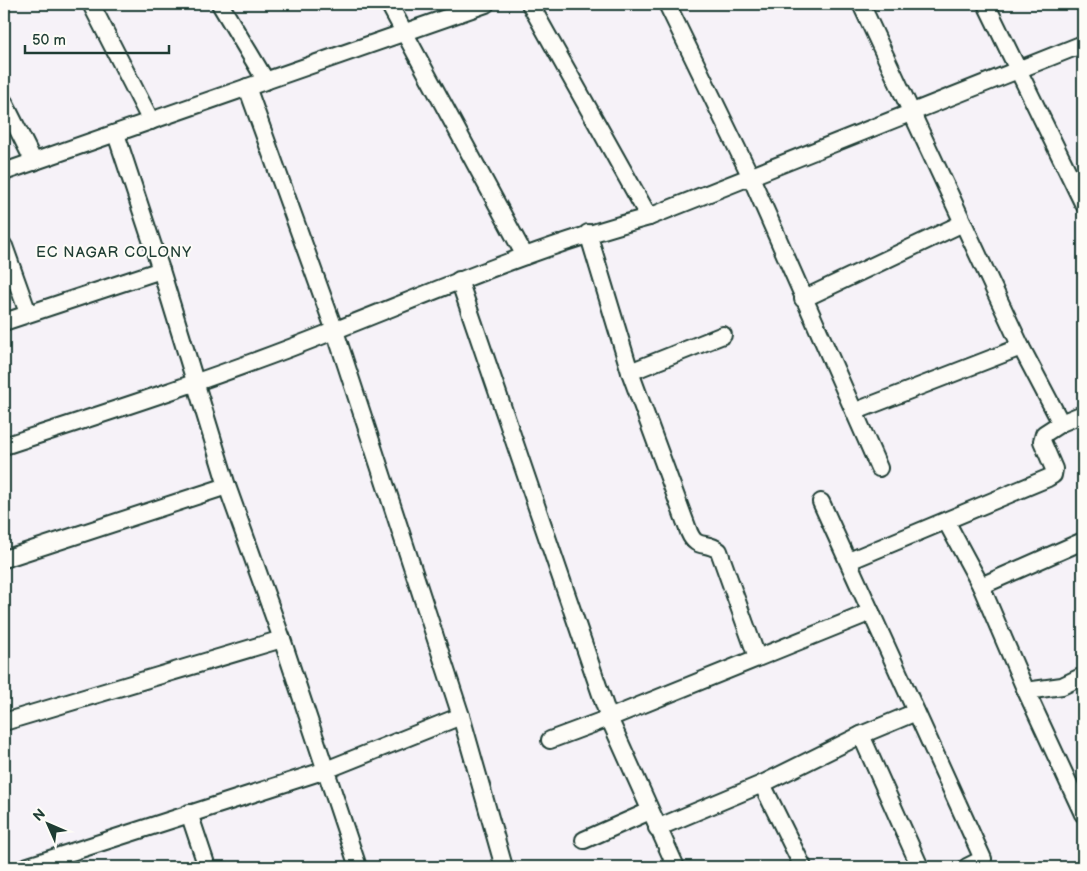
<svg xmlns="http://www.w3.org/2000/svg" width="1087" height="871" font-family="'Balsamiq Sans',sans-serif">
<rect width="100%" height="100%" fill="#f6f2f8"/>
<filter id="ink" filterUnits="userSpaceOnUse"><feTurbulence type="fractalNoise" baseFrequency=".02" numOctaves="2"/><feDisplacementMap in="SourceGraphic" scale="10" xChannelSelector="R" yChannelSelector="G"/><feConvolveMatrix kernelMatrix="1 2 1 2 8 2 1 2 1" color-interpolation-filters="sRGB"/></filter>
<g filter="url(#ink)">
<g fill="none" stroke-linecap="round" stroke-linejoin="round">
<g stroke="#1f3d34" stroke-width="20">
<g id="minor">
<polyline points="91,4 151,121"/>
<polyline points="220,4 266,81"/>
<polyline points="389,4 525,256"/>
<polyline points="530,4 649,217"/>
<polyline points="667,4 750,175 879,468"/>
<polyline points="861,4 1021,347 1061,423"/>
<polyline points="986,4 1083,203"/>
<polyline points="247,87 335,331 461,716 504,867"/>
<polyline points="4,102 34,162"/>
<polyline points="116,134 161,270 227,486 282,639 358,867"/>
<polyline points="4,172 486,4"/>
<path d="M588,233L630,372L689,532C697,551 706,540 719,551L757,657"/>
<polyline points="4,246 28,313"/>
<polyline points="459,280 609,718 676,867"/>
<polyline points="803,299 963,223"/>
<polyline points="4,322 161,270"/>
<polyline points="630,372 723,335"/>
<polyline points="856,411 1021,347"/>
<path d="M4,446C115,410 227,374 336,330C440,289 541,245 649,217L1083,44"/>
<polyline points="821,502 983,859 967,867"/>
<polyline points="946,521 981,586"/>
<polyline points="1083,541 981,586 1026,691 1083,814"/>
<polyline points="4,559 227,486"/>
<polyline points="849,561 1048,478 1053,475 1054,469 1042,441 1044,434 1061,423 1083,414"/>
<polyline points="1026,691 1062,686 1083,676"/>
<polyline points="4,722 282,639"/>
<polyline points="861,735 920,867"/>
<polyline points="550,740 609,718 871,612"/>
<polyline points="762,784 803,867"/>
<polyline points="189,813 207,867"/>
<polyline points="657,828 762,784 861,735 916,712"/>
<polyline points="584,840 650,811"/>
<polyline points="25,867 326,770 461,716"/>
</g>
</g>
<use href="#minor" stroke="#fdfcf7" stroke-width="16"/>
</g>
</g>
<g text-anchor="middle" stroke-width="4" stroke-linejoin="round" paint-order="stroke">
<g font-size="15" letter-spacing="1" fill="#1f3d34" stroke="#fdfcf7">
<text x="114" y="257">EC NAGAR COLONY</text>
</g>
</g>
<rect width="1087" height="871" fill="none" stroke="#fdfcf7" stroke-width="20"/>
<rect x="10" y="10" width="1067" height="851" fill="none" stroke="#1f3d34" stroke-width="2" filter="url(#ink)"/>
<g transform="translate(48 824) rotate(315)" stroke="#fdfcf7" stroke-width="4" paint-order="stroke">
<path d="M0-4L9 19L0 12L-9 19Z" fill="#1f3d34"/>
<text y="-8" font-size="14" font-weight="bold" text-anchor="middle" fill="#1f3d34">N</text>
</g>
<path d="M25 45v8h144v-8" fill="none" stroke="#1f3d34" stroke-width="2.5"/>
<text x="32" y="45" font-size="15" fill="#1f3d34" stroke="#fdfcf7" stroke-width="4" paint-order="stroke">50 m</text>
</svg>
